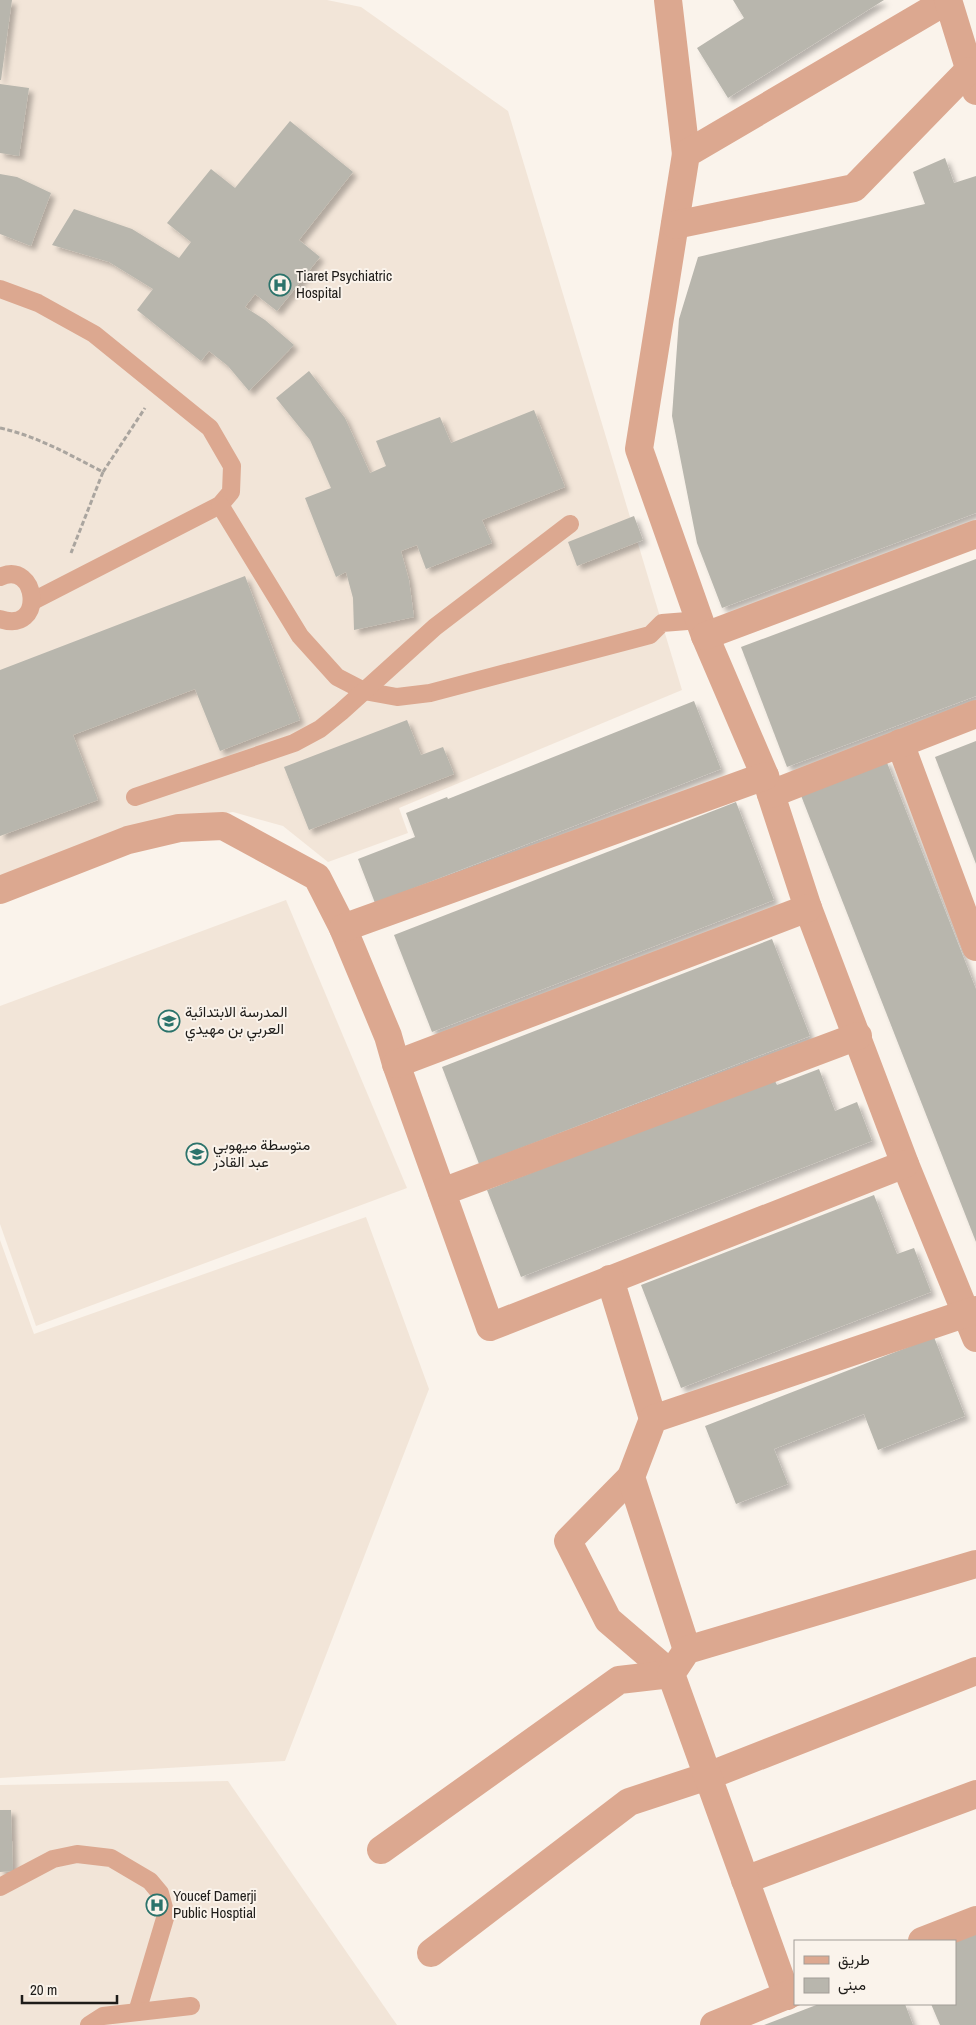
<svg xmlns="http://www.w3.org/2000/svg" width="976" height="2025" font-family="'Archivo Narrow',Vazirmatn,sans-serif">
<defs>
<filter id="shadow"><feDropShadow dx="4.5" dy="4.5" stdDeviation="2.5" flood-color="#0004"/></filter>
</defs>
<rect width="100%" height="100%" fill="#faf3eb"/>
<g fill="#f2e5d8">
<polygon points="0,0 327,0 361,7 508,111 682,690 399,808 408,833 328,862 283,826 233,812 172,820 0,889"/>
<polygon points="286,900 407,1188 36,1326 0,1224 0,1006"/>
<polygon points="366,1217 429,1389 285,1761 0,1778 0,1240 34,1334"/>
<polygon points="228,1781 397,2025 0,2025 0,1785"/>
</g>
<g fill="#b8b6ad" filter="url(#shadow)">
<polygon points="0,0 12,0 1,80 0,80"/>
<polygon points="733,0 884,0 728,98 697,48 744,18"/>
<polygon points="0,84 29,88 19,156 0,153"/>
<polygon points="290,121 353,172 299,240 320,257 277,311 255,294 245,307 265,320 294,345 249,391 228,366 209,351 201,361 137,310 153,289 109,262 52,245 74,209 132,229 179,258 191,242 167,223 211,169 235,188"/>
<polygon points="945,158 954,183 976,176 976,513 722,608 697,543 672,416 679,319 698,257 925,204 913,172"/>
<polygon points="0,174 17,177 51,193 31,246 0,234"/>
<polygon points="309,371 345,418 370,473 386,466 376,441 440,417 451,443 534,410 565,487 482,520 492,543 426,569 417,545 401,551 409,580 414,617 354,630 353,598 346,572 336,577 305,498 331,488 310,440 276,398"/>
<polygon points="634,516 643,540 577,566 568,542"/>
<polygon points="976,559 976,696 787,767 741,647"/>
<polygon points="245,576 300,720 220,751 195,689 73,735 98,800 0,836 0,670"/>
<polygon points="694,701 721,769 375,903 358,859 415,837 406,813 447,797 448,799"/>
<polygon points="407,720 421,755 443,747 454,774 309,830 284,767"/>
<polygon points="976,741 976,864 935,757"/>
<polygon points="886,760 976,989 976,1242 800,793"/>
<polygon points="736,802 774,900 432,1032 394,935"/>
<polygon points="772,939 810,1036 479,1164 442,1067"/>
<polygon points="819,1069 835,1111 857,1102 872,1141 521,1277 487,1190 774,1079 777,1085"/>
<polygon points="874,1195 897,1254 914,1248 931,1292 681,1388 641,1285"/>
<polygon points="934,1337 965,1416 878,1450 864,1414 774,1449 788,1484 736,1504 705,1426"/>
<polygon points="0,1810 11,1810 13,1871 0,1872"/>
<polygon points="976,1929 976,2025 940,2025 931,2004 955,2004 955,1941"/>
<polygon points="819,2004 905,2004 913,2025 764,2025"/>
</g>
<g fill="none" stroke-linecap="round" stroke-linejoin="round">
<g stroke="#aaa59f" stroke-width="3" stroke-dasharray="5 2.5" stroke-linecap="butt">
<path d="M0,428C37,436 70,455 103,472L71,553"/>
<polyline points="103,472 145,408"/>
</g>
<g stroke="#dca890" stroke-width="18">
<polyline points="0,289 38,303 94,334 210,428 232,466 231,492 220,505 33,601"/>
<polyline points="220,505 300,636 337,677 364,691 397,697 430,693 650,635 662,623 700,620"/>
<path d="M0,577C38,559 46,635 0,619"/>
<polyline points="135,797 294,743 320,729 341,712 435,627 570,524"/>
<polyline points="0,1887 53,1859 77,1854 111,1858 150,1881 160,1893 166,1915 137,2012"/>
<polyline points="89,2025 103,2016 191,2006"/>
</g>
<g stroke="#dca890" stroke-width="28">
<polyline points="668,0 686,154"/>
<polyline points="948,0 686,154 639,449 705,636 765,776 808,908 905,1164 976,1338"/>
<polyline points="948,0 976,91"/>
<polyline points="675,225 854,188 968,71"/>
<polyline points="705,636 976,534"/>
<polyline points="900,743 976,947"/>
<polyline points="771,794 976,714"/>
<polyline points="0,890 128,840 179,828 223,826 317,877 343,928 388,1036 396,1064 490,1327 905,1164"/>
<polyline points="343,928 765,776"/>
<polyline points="396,1064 808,908"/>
<polyline points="442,1192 858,1036"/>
<polyline points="610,1279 653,1419"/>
<polyline points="631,1477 568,1541 608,1620 671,1674"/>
<polyline points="687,1650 631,1477 653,1419 976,1310"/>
<polyline points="381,1850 619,1680 671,1674"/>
<polyline points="745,1880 976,1794"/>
<polyline points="922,1941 976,1920"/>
<polyline points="431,1953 629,1802 708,1776 976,1671"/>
<polyline points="787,1996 671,1674 687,1650 976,1564"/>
<polyline points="714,2025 795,1992"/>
</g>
</g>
<defs>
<g id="hospital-ring" transform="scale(1.125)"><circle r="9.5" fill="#faf3eb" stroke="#2b736b" stroke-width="1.5"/><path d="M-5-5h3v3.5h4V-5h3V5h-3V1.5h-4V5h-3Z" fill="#2b736b"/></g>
<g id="school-ring" transform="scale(1.125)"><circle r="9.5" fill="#faf3eb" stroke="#2b736b" stroke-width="1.5"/><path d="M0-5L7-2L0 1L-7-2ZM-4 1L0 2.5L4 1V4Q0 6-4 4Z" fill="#2b736b"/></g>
</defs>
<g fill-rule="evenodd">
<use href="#hospital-ring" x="280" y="285"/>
<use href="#school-ring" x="169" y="1021"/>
<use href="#school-ring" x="197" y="1154"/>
<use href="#hospital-ring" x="157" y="1905"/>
</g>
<g text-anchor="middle" stroke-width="4" stroke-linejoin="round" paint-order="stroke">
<g font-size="15" fill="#1e1c19" stroke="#faf3eb" text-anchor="start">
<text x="296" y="281">Tiaret Psychiatric<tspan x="296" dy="17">Hospital</tspan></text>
<text x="185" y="1017">المدرسة الابتدائية<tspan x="185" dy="17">العربي بن مهيدي</tspan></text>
<text x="213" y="1150">متوسطة ميهوبي<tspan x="213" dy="17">عبد القادر</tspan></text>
<text x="173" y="1901">Youcef Damerji<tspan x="173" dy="17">Public Hosptial</tspan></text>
</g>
</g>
<rect x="794" y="1940" width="162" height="65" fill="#faf3eb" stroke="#a29d97"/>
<rect x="804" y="1956" width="25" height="8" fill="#dca890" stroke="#a29d97"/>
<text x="838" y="1965" font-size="15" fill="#1e1c19">طريق</text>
<rect x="804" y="1978" width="25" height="15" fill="#b8b6ad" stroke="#a29d97"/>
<text x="838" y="1990" font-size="15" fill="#1e1c19">مبنى</text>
<path d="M22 1995v8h95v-8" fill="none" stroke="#1e1c19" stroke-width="2.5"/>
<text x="30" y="1995" font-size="15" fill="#1e1c19" stroke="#faf3eb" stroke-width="4" paint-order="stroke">20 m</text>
</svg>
